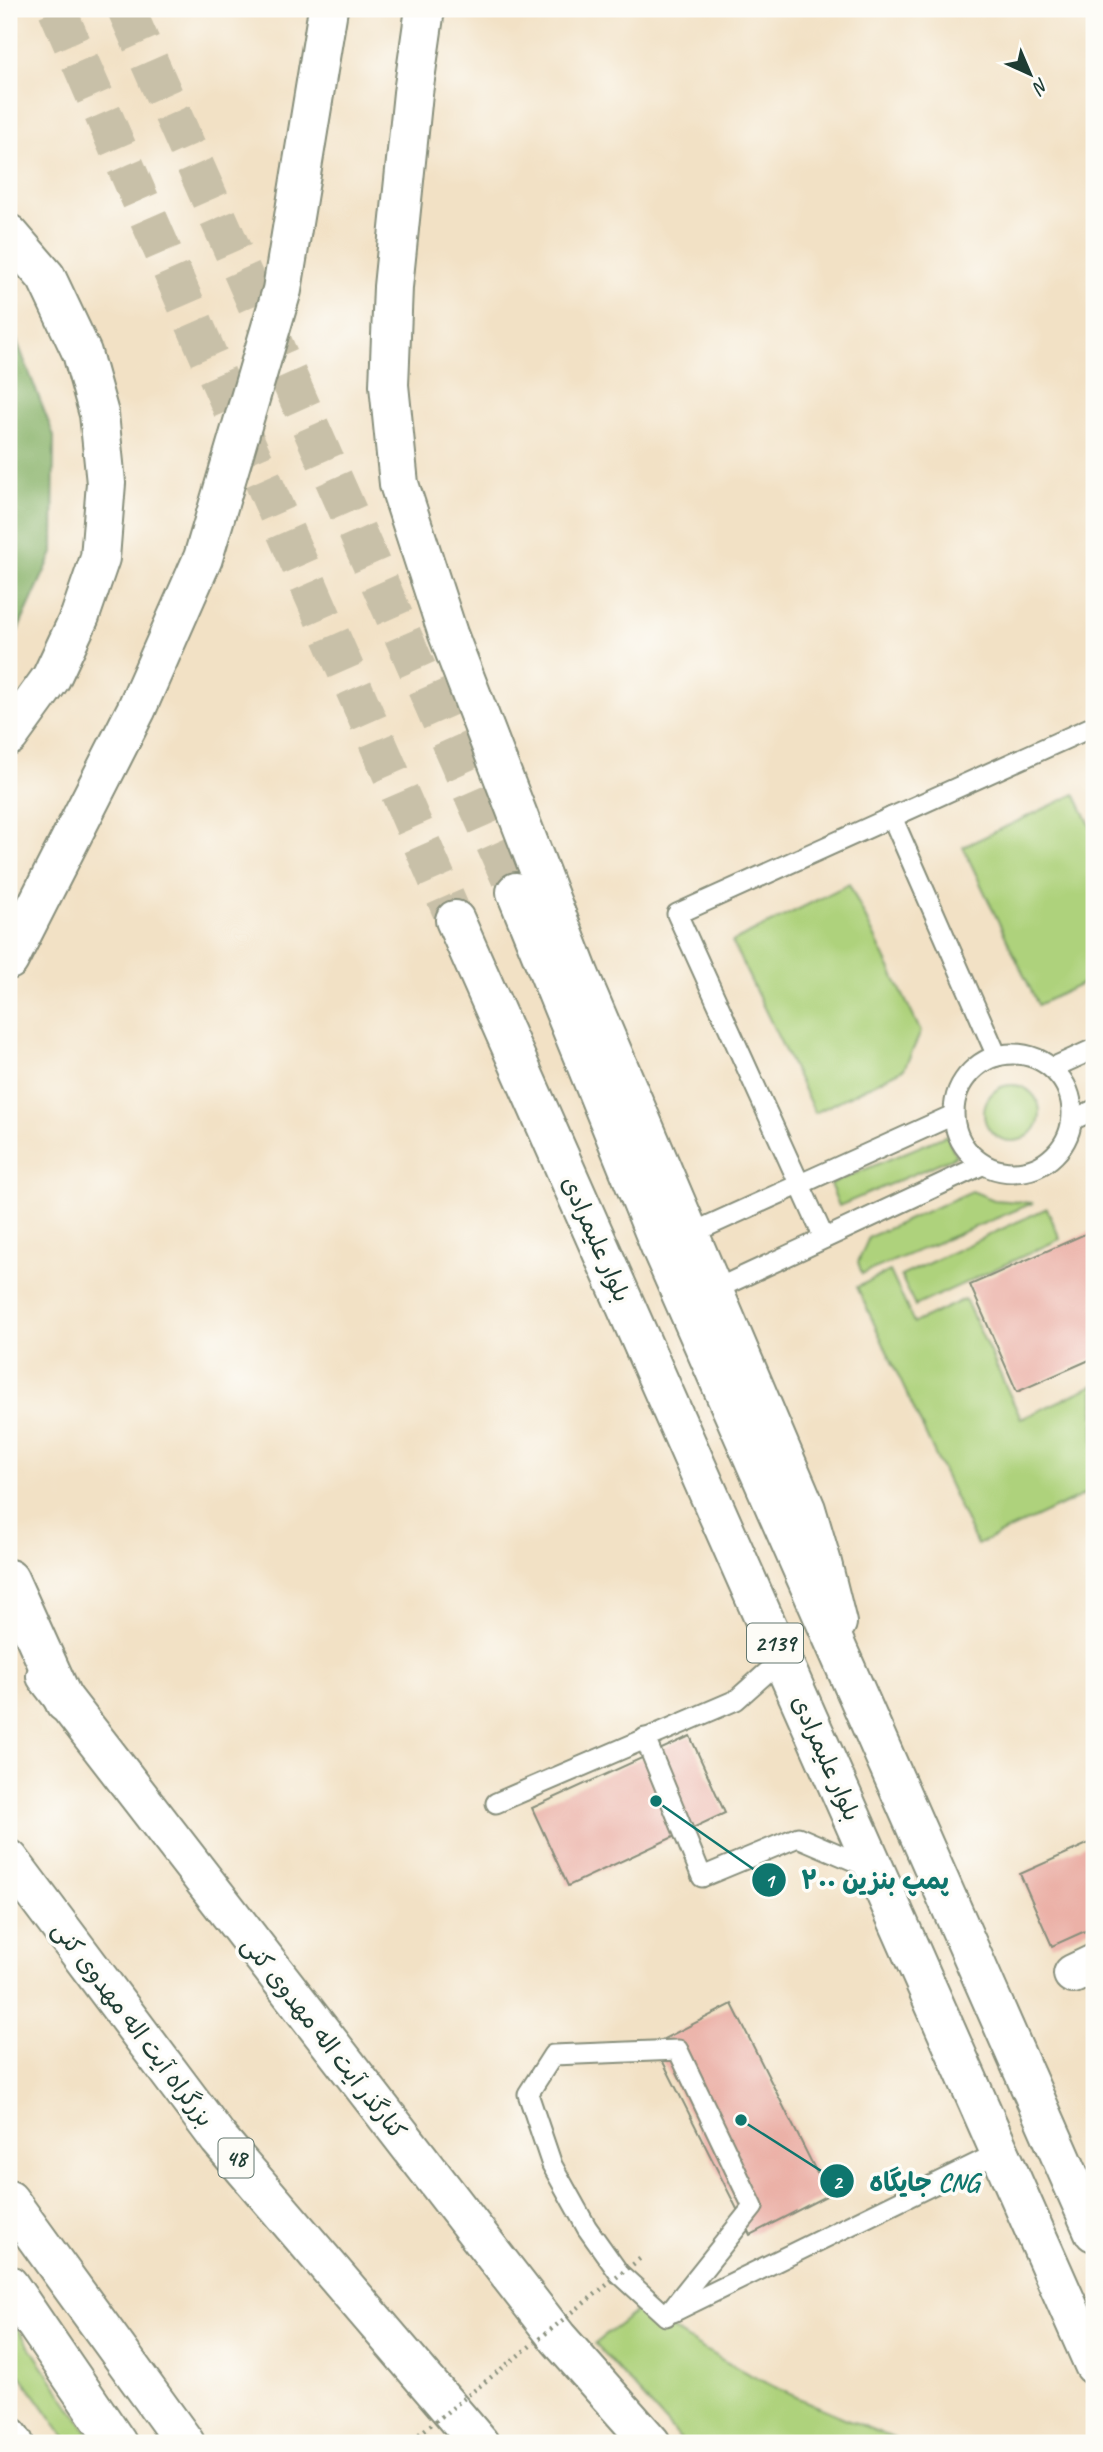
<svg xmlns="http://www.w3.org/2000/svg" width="1103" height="2452" font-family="Caveat,'Playpen Sans Arabic',sans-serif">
<rect width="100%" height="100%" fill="#fdfcf7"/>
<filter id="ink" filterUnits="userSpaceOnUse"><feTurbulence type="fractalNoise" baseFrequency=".0143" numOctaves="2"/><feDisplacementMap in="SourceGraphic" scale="14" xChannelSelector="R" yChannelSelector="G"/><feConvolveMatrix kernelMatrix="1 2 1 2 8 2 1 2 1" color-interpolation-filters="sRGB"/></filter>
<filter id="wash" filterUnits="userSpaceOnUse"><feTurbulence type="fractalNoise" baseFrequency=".00686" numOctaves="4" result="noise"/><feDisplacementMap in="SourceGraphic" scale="28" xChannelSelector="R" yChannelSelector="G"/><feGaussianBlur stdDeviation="1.57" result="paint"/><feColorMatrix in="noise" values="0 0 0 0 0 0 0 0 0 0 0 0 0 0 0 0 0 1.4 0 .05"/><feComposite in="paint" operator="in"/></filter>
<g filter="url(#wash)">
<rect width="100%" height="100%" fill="#f2e1c5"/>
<g fill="#aed27c" stroke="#668858" stroke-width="2">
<polygon points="1075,794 1094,833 1094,978 1038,1005 963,847"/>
<polygon points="849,884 921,1032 904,1069 815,1113 732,942"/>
<circle cx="1012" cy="1113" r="28"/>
<polygon points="947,1135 956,1156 839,1206 830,1184"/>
<polygon points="972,1191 994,1200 1033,1203 862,1274 858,1262 869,1237"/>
<polygon points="1047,1208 1060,1239 915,1306 901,1276"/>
<polygon points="890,1271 914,1323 965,1299 1021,1419 1094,1385 1094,1490 977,1545 857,1287"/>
<path d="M642,2307C719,2368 815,2406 905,2443H684L595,2344Z"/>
<polygon points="9,2316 95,2443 69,2443 9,2359"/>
</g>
<polygon fill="#8ab46c" stroke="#547850" stroke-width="2" points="9,321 54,436 53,553 9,650"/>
<g id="blocks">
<g fill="#ebb1a7">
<polygon points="1094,1230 1094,1358 1017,1392 970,1285"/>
<polygon points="690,1736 725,1813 568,1886 532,1808"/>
<polygon points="1094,1841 1094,1927 1052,1946 1020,1874"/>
<polygon points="732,2004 828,2195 750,2235 654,2044"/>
</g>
</g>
</g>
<g filter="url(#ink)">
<use href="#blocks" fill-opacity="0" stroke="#888f7c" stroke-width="2"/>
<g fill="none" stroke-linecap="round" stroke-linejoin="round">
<g stroke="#c8c0a8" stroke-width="38" stroke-dasharray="38 19" stroke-linecap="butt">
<polyline points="57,9 455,920"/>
<polyline points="126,9 516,892"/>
</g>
<g stroke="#888f7c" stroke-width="23">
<g id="service">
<polyline points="892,817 997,1056"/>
<circle cx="1013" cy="1113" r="59"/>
<polyline points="1052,1068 1094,1049"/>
<polyline points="1072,1120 1094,1110"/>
<polyline points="690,1234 953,1115"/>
<polyline points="824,1238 677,914 1094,726"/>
<polyline points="714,1290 982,1165"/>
<polyline points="645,1738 702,1877 798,1837 873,1869"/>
<polyline points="496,1803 736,1700 782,1659"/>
<polygon points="678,2050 753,2207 666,2316 619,2273 587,2228 552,2165 528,2094 553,2055"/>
<polyline points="673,2312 1000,2152"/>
</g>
</g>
<g stroke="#888f7c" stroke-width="42">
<g id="minor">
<polyline points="425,9 413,93 393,287 389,385 399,484 448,634 580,976 806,1509 822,1563 837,1623"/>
<polyline points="1073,1974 1094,1964"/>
</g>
</g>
<g stroke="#888f7c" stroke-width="42">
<g id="primary">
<polyline points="516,892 660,1246 1094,2232"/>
<polyline points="455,920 1094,2365"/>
<polyline points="46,1676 558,2338 651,2443"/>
<polyline points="9,2436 14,2443"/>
</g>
</g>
<g stroke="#888f7c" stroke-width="42">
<g id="trunk">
<polyline points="9,234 46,277 82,353 99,414 106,483 100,558 80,616 51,678 9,736"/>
<polyline points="9,960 136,710 203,558 282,290 328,9"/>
<polyline points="9,1579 65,1703"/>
<polyline points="9,1859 219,2139 479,2443"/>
<polyline points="9,2200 185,2443"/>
<polyline points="9,2285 117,2443"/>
<polyline points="642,2434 649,2443"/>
</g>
</g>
<use href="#service" stroke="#fff" stroke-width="19"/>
<use href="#minor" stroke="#fff" stroke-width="38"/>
<use href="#primary" stroke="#fff" stroke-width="38"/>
<use href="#trunk" stroke="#fff" stroke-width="38"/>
<polyline stroke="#888f7c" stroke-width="4.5" stroke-dasharray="2 5" stroke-linecap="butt" points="408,2443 642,2257"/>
</g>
</g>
<g text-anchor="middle" stroke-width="7" stroke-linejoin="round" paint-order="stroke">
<g fill="#fdfcf7" stroke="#62766e" stroke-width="2">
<rect x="747" y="1623.5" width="56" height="39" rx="5"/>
<rect x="218.5" y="2138.5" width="35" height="39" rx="5"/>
</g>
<g font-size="23" font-weight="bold" fill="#1f3d34">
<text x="775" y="1651">2139</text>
<text x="236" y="2166">48</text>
</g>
<g font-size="24" fill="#1f3d34" stroke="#fdfcf7">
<text transform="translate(596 1239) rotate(66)" y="8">بلوار علیمرادی</text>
<text transform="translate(826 1758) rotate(66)" y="8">بلوار علیمرادی</text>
<text transform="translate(133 2024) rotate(53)" y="8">بزرگراه آیت اله مهدوی کنی</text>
<text transform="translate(324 2038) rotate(52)" y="8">کنارگذر آیت اله مهدوی کنی</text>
</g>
</g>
<path fill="none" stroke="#0f766e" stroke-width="2.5" d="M656 1801L769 1880M741 2120L837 2181"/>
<g fill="#0f766e" stroke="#fdfcf7" stroke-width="2.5">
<circle cx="656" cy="1801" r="7"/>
<circle cx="741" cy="2120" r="7"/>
<circle cx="769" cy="1880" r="18"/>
<circle cx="837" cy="2181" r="18"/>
</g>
<g font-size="21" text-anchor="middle" font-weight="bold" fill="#fff">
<text x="769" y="1888">1</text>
<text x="837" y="2189">2</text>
</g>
<g font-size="26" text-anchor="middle" font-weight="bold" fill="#0f766e" stroke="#fdfcf7" stroke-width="7" stroke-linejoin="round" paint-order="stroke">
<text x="875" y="1889">پمپ بنزین ۲۰۰</text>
<text x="924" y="2191">جایگاه CNG</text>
</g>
<rect width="1103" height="2452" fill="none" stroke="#fdfcf7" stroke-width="35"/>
<g transform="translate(1030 74) rotate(136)" stroke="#fdfcf7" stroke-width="5" paint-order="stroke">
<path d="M0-5L12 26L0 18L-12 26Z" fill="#1f3d34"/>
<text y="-10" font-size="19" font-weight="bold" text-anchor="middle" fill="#1f3d34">N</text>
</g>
</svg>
